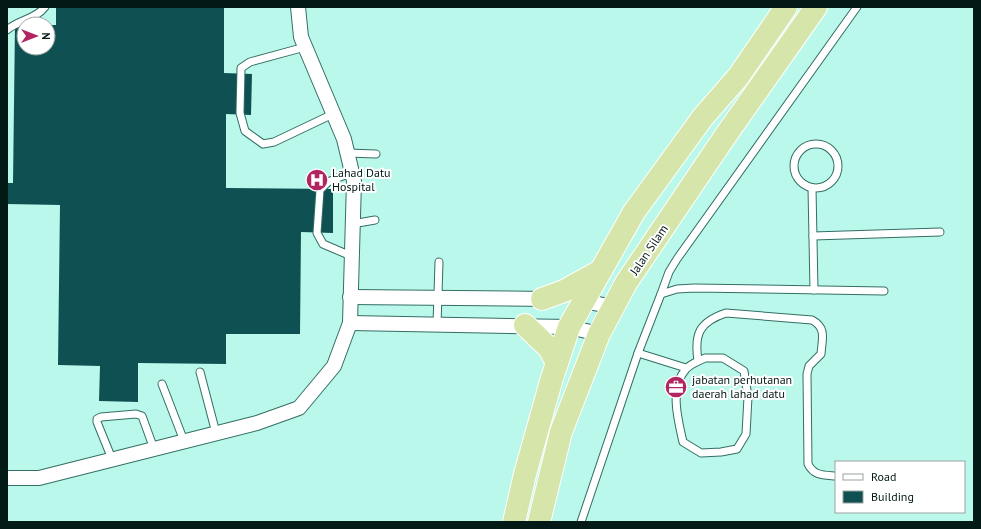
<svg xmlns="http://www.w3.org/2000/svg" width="981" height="529" font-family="'PT Sans',sans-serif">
<rect width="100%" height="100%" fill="#baf8eb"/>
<polygon fill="#0f5053" points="56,7 224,7 224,73 252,74 251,115 226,114 226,188 333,189 333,233 301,232 300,334 226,334 226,364 138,363 138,402 99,401 100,366 58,365 60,205 7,204 7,183 13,183 15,25 24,25 24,48 48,48 48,25 56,25"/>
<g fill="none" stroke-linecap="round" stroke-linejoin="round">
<g stroke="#336e64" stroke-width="9">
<g id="service">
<path d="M7,30C18,20 36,19 45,7"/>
<polyline points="305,47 250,62 241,68 240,113 245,131 263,144 274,142 333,114"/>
<circle cx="816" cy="166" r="22"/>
<polyline points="347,153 376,154"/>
<polyline points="812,188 814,290"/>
<polyline points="352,224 375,220"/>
<polyline points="813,236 940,232"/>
<polyline points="351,256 323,244 317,233 320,190 328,182 352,172"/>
<polyline points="661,294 669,272 677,259 857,7"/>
<polyline points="437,325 439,262"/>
<polyline points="638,353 686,368"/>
<path d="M705,358H723L744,371L748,397L746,434L737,449L721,452L701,453L683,442C678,420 669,388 686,369C690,364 699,361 705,358Z"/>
<path d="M698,361C694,334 699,322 726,313L812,320C827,328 822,339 821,354L809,366L807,374L808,464C814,476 823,475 836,476"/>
<polyline points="200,372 216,433"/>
<polyline points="162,384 184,441"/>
<polyline points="112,459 97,422 97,419 101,417 136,414 142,416 154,449"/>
<polyline points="581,522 638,353 661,294 677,289 694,288 884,291"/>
</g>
</g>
<g stroke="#336e64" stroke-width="16">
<g id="minor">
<polyline points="350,297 549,299"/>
<polyline points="578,300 614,307"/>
<polyline points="350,323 569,327 599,334"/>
<polyline points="7,478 39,478 257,423 299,408 334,366 350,323 354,181 344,139 301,37 298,7"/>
</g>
</g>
<g stroke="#fff" stroke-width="24">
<g id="trunk">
<polyline points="542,299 564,291 600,271"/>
<polyline points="525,325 549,348 557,363"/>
<polyline points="514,522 525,474 552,378 569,327 634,212 703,117 738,77 786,7"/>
<polyline points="539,522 561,432 599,334 626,283 726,135 816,7"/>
</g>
</g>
<use href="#service" stroke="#fff" stroke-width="7"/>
<use href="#minor" stroke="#fff" stroke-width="14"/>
<use href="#trunk" stroke="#d6e6ab" stroke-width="22"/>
</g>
<defs>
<g id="hospital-disc" transform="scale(1.15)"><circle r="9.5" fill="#b12561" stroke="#fff"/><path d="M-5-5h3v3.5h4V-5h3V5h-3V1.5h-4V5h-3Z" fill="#fff"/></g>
<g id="office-disc" transform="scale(1.15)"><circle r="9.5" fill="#b12561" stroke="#fff"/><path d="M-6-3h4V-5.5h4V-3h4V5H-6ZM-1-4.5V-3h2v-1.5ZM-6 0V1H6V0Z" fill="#fff"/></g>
</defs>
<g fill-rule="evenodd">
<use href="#hospital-disc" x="317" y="180"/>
<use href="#office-disc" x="676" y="387"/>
</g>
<g text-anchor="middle" stroke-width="4" stroke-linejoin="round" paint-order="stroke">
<g font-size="12" fill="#021915" stroke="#fff" text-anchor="start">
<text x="332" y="177">Lahad Datu<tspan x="332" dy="14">Hospital</tspan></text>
<text x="692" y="384">jabatan perhutanan<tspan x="692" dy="14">daerah lahad datu</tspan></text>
</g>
<g font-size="12" fill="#021915" stroke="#fff">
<text transform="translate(649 250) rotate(-56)" y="4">Jalan Silam</text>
</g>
</g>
<rect width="981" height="529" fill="none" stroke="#021915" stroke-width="16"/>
<rect x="835" y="461" width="130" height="52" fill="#ffffff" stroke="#9aa3a1"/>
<rect x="843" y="474" width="20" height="6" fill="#ffffff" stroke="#9aa3a1"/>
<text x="871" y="481" font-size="12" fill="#021915">Road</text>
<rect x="843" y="491" width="20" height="12" fill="#0f5053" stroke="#9aa3a1"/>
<text x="871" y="501" font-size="12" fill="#021915">Building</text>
<g transform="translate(36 36) rotate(90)"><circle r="19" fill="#ffffff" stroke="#9aa3a1"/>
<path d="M0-3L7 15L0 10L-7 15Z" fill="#b12561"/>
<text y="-6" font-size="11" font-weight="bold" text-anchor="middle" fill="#021915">N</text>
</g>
</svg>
